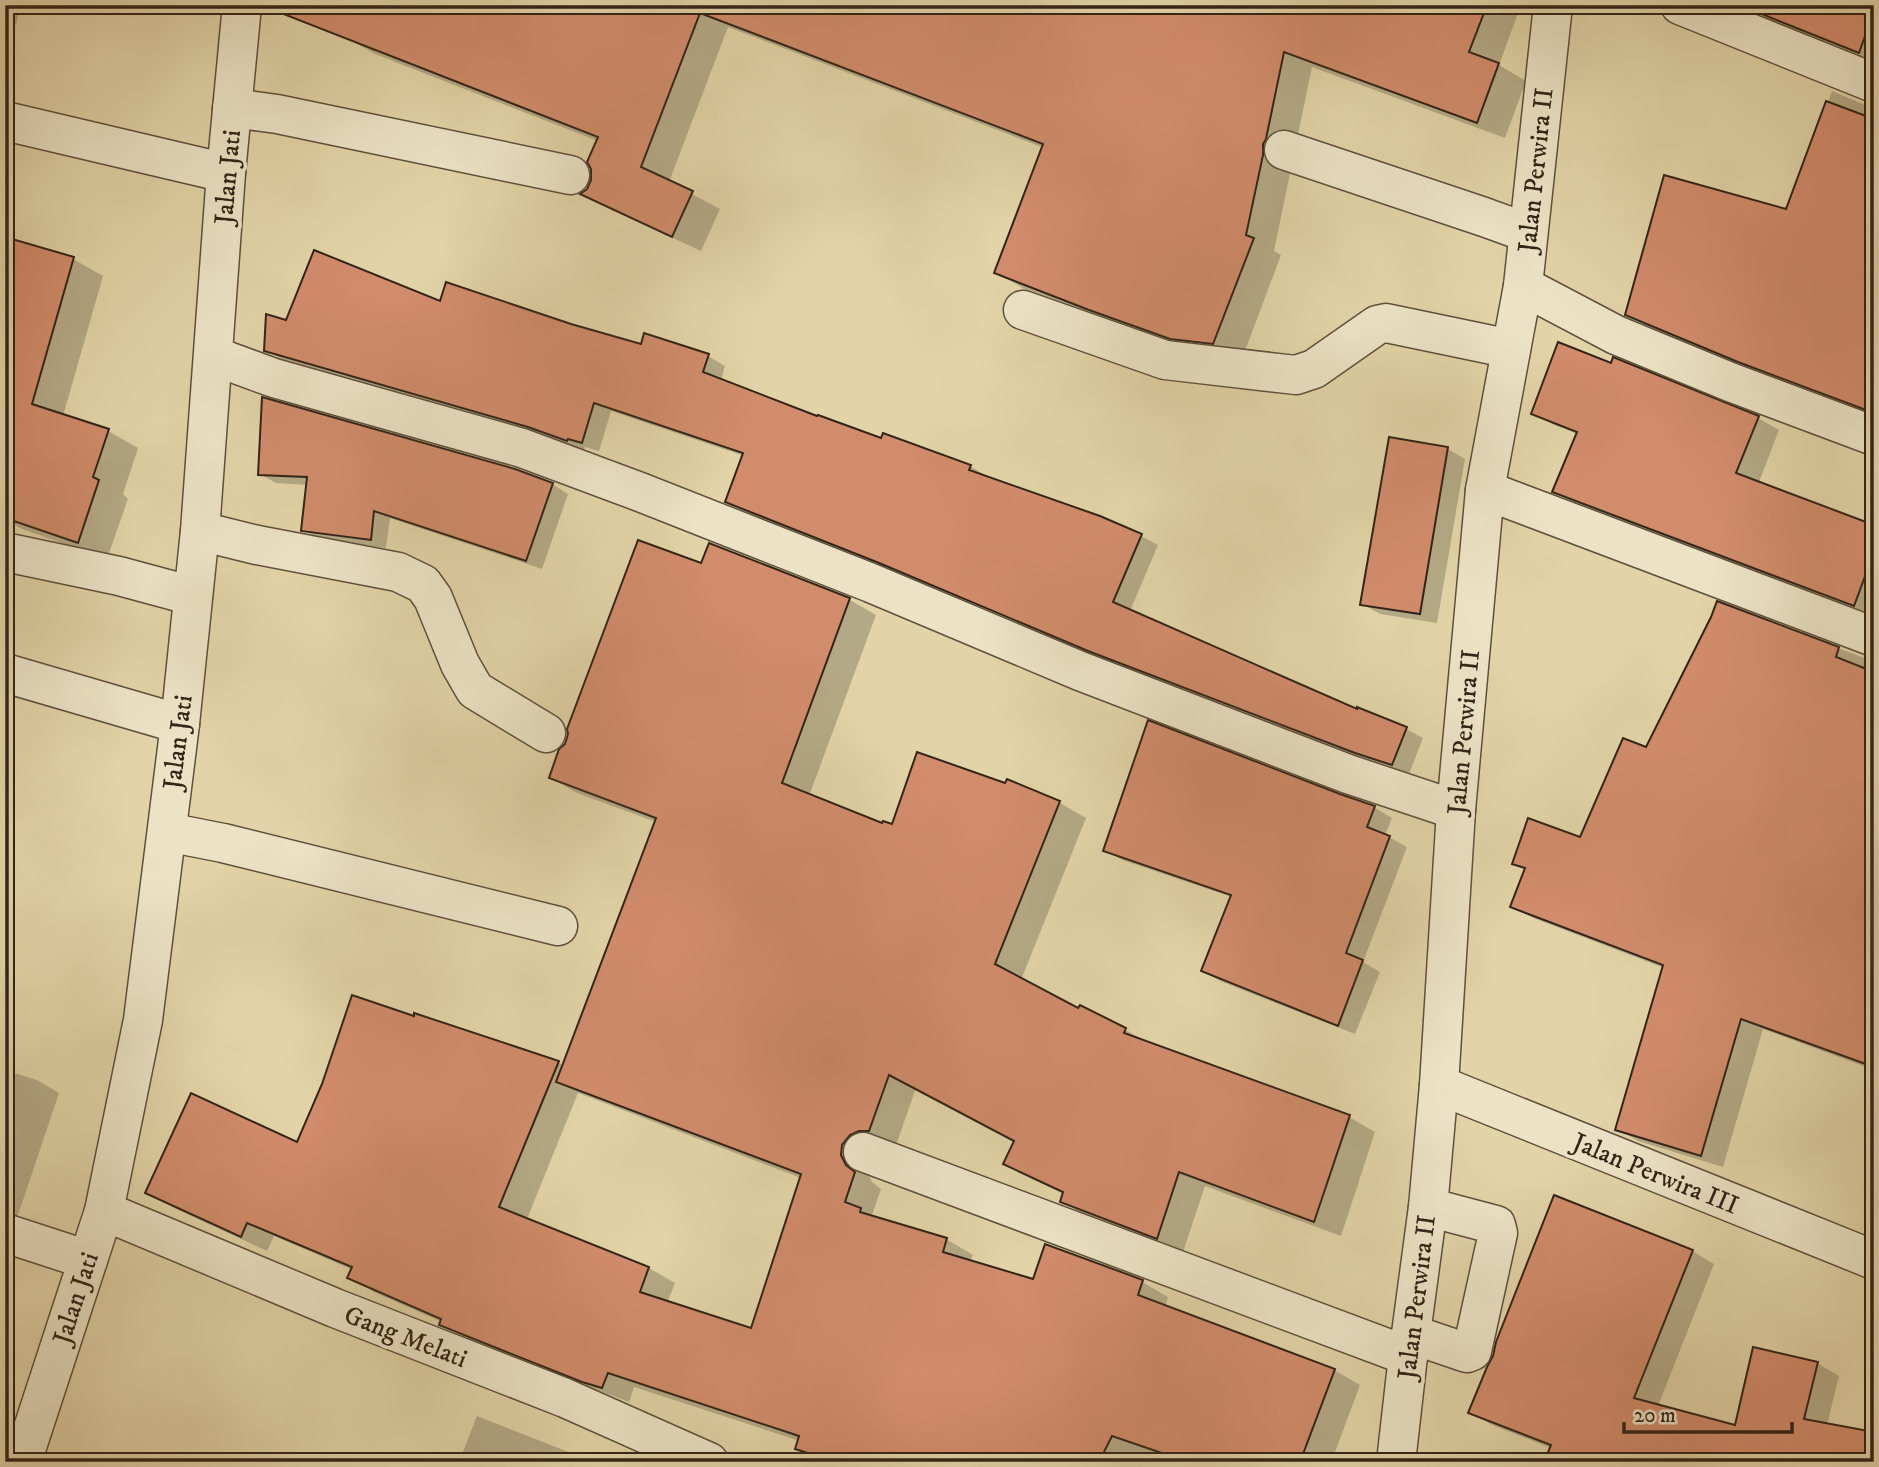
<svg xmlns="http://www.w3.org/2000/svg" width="1879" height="1467" font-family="'IM FELL DW Pica',serif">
<rect width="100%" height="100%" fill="#e2d4a8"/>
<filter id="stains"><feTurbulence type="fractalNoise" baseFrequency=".00286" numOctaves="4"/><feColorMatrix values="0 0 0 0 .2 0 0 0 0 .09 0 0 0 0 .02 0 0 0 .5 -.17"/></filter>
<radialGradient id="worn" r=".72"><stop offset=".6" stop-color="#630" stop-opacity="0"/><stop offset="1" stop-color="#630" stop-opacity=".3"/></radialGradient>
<g fill="#0003" fill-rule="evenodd">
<polygon points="5,5 21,5 16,25 5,23"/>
<polygon points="359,5 1521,5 1499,65 1526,81 1505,138 1312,67 1274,251 1281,255 1242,359 1200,354 1119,325 1024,289 996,272 1044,148 728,27 669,182 720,209 701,251 610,209 583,194 588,190 593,179 598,141 375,54 347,38"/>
<polygon points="1874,5 1874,62 1777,24 1751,8"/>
<polygon points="1832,91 1865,105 1874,106 1874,416 1767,376 1654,330 1627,314 1787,211"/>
<polygon points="73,259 103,276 63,416 108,431 138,448 123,494 128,499 107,559 22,529 5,520 5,473"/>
<polygon points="441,304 570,325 642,346 646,335 708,356 725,366 721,380 882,440 970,466 987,476 986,478 1141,536 1158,545 1130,611 1358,711 1406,729 1423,738 1409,774 1374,762 1107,660 898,572 744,511 727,501 744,456 611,411 599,451 585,447 584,450 547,436 283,360 266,350 287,323"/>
<polygon points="1533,413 1758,418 1779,430 1759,482 1874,527 1874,616 1575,503 1554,491 1578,434 1554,425"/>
<polygon points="1448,449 1465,459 1437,623 1380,614 1362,604"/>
<polygon points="260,474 552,484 568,494 542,569 390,518 386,548 319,539 303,530 308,485 276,483"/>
<path d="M710,545L850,600L876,615L809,796L883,825L893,827L1006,785L1008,781L1060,803L1086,818L1021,980L1079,1010L1081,1007L1126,1030L1152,1045L1349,1117L1375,1132L1341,1236L1205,1186L1183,1252L1088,1217L1062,1201L1064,1194L1032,1179L1005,1164L1016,1141L916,1088L896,1145L867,1171L872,1182L881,1189L872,1215L946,1239L973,1255L970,1262L1034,1281L1142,1282L1168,1297L1165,1307L1334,1370L1360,1385L1335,1452L1349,1460L1348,1462H821L797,1448L800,1441L634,1387L629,1402L467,1340L441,1324L442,1322L376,1293L349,1278L353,1270L274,1236L267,1251L174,1208L148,1193L558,1062L564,1066L656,822L577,793L551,778L702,566ZM578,1093L801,1178L752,1330L667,1303L675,1283L649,1268L527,1219Z"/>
<polygon points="1718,603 1867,659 1874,660 1874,1070 1763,1029 1723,1167 1638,1141 1617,1129 1664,968 1533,918 1512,906 1526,870 1514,863 1580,840 1646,750"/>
<polygon points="1340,796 1375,808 1392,818 1385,835 1407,847 1363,962 1380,972 1355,1034 1220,981 1203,971 1232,897 1122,860 1105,850"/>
<polygon points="5,1070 37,1080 59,1093 15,1224 5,1237"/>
<polygon points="1692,1251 1714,1264 1658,1406 1736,1427 1817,1363 1839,1376 1827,1425 1551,1448 1492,1425 1471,1412"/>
<polygon points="477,1416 594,1462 459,1462"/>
</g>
<g fill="#d18c6b" stroke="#332418" stroke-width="2">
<polygon points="269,5 1487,5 1469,52 1499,63 1477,123 1284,52 1266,139 1263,144 1263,155 1246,235 1254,238 1213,344 1170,339 1089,310 994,273 1043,144 700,13 641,167 693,191 672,237 580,194 587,189 591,180 591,169 587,162 598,137 268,8"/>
<polygon points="1739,5 1874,5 1874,11 1859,53"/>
<polygon points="1826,101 1874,119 1874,413 1738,362 1625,315 1664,175 1786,209"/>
<polygon points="5,237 74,257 32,404 109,429 93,477 99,480 78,543 5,518 5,467 10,451 5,451"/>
<polygon points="314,250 440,301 446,282 571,324 641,344 644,333 709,354 703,372 817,416 818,415 881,438 883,433 971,465 969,470 1100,516 1142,534 1113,602 1357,709 1357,707 1407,727 1392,765 1355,753 1088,651 879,563 725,502 743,453 594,403 582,443 568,439 567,441 528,427 264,351 266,314 286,320"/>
<polygon points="1558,342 1611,363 1613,357 1759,416 1736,473 1874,525 1874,552 1854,606 1552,492 1577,432 1531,414"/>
<polygon points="262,397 515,469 553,483 526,561 374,511 371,540 301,531 307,477 258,475"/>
<polygon points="1389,437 1448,447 1420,614 1360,605"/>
<polygon points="638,540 701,563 709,543 850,598 782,783 882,823 883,821 892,824 917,752 1005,783 1007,779 1060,801 995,964 1078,1008 1080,1005 1126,1028 1124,1033 1350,1115 1314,1222 1179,1172 1157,1239 1060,1202 1063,1192 1003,1164 1014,1141 889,1075 869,1131 859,1131 850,1135 842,1145 841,1155 846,1165 855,1172 845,1202 861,1208 860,1212 947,1238 943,1252 1033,1279 1045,1244 1143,1280 1138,1295 1335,1369 1300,1462 1188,1462 1112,1436 1099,1462 836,1462 795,1449 799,1436 608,1373 602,1388 582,1382 439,1325 441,1319 347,1278 352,1267 247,1223 241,1237 145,1193 191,1093 297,1142 322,1084 352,995 414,1016 414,1013 559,1061 499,1207 649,1267 640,1292 751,1328 801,1174 556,1082 656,818 549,778 559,749 565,744 568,734 567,729"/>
<polygon points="1717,601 1839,647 1836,657 1874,672 1874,1067 1741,1019 1701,1156 1615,1130 1663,965 1510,907 1525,868 1512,864 1528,818 1580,837 1623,738 1646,747 1711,617"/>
<polygon points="1148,720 1340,794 1375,806 1367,827 1390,836 1346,953 1363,960 1338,1026 1201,971 1231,895 1103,851"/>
<polygon points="1554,1195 1693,1250 1634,1398 1735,1425 1753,1347 1818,1362 1804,1419 1874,1432 1874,1462 1544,1462 1551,1445 1468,1413 1487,1367 1493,1356 1496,1342"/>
</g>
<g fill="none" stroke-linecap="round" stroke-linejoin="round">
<g stroke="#5f503c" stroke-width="41">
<g id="minor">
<polyline points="1680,5 1874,83"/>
<polyline points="232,108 277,114 570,175"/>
<polyline points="5,121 226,173"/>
<polyline points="1284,150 1484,217 1528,233"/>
<polyline points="1523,286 1616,335 1730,382 1874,436"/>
<polyline points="1023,310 1165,360 1296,375 1314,369 1377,325 1386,323 1511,349"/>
<polyline points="214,356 274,378 522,448 640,492 871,583 1080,671 1348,774 1456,810"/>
<polyline points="1485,490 1874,637"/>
<polyline points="200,531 257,545 398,572 423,584 433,598 460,664 475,690 546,733"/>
<polyline points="5,552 119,576 193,596"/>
<polyline points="5,673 180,724"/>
<polyline points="167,832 223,843 558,926"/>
<polyline points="1439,1085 1874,1260"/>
<polyline points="863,1152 1408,1356"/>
<polyline points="104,1211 335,1308 565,1398 709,1462"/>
<polyline points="5,1233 88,1260"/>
<polyline points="1411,1334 1467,1353 1472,1351 1498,1233 1496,1225 1428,1207"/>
<polyline points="22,1462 104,1211 143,1020 180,724 200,531 226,173 242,5"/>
<polyline points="1396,1462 1408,1356 1428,1207 1439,1085 1456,810 1485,490 1523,286 1553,5"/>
</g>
</g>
<use href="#minor" stroke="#ece3c6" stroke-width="38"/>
</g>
<g text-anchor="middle" stroke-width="7" stroke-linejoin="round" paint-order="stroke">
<g font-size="26" fill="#332418" stroke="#ece3c6">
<text transform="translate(1535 170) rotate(-84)" y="9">Jalan Perwira II</text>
<text transform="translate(227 177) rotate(-85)" y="9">Jalan Jati</text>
<text transform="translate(1463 732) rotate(-85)" y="9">Jalan Perwira II</text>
<text transform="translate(177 742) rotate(-83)" y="9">Jalan Jati</text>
<text transform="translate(1656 1173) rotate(22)" y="9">Jalan Perwira III</text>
<text transform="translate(1416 1297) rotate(-83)" y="9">Jalan Perwira II</text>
<text transform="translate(75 1298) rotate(-72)" y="9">Jalan Jati</text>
<text transform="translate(406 1336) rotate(21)" y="9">Gang Melati</text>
</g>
</g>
<rect width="1879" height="1467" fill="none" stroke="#e2d4a8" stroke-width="28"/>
<rect x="7" y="7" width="1865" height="1453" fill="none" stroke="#332418" stroke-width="3.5"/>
<rect x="14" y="14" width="1851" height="1439" fill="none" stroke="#332418" stroke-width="2"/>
<path d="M1624 1422v10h168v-10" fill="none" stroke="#332418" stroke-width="3.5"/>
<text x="1634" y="1422" font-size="21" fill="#332418" stroke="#ece3c6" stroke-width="5" paint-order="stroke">20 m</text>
<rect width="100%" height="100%" filter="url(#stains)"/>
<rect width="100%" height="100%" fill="url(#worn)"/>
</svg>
